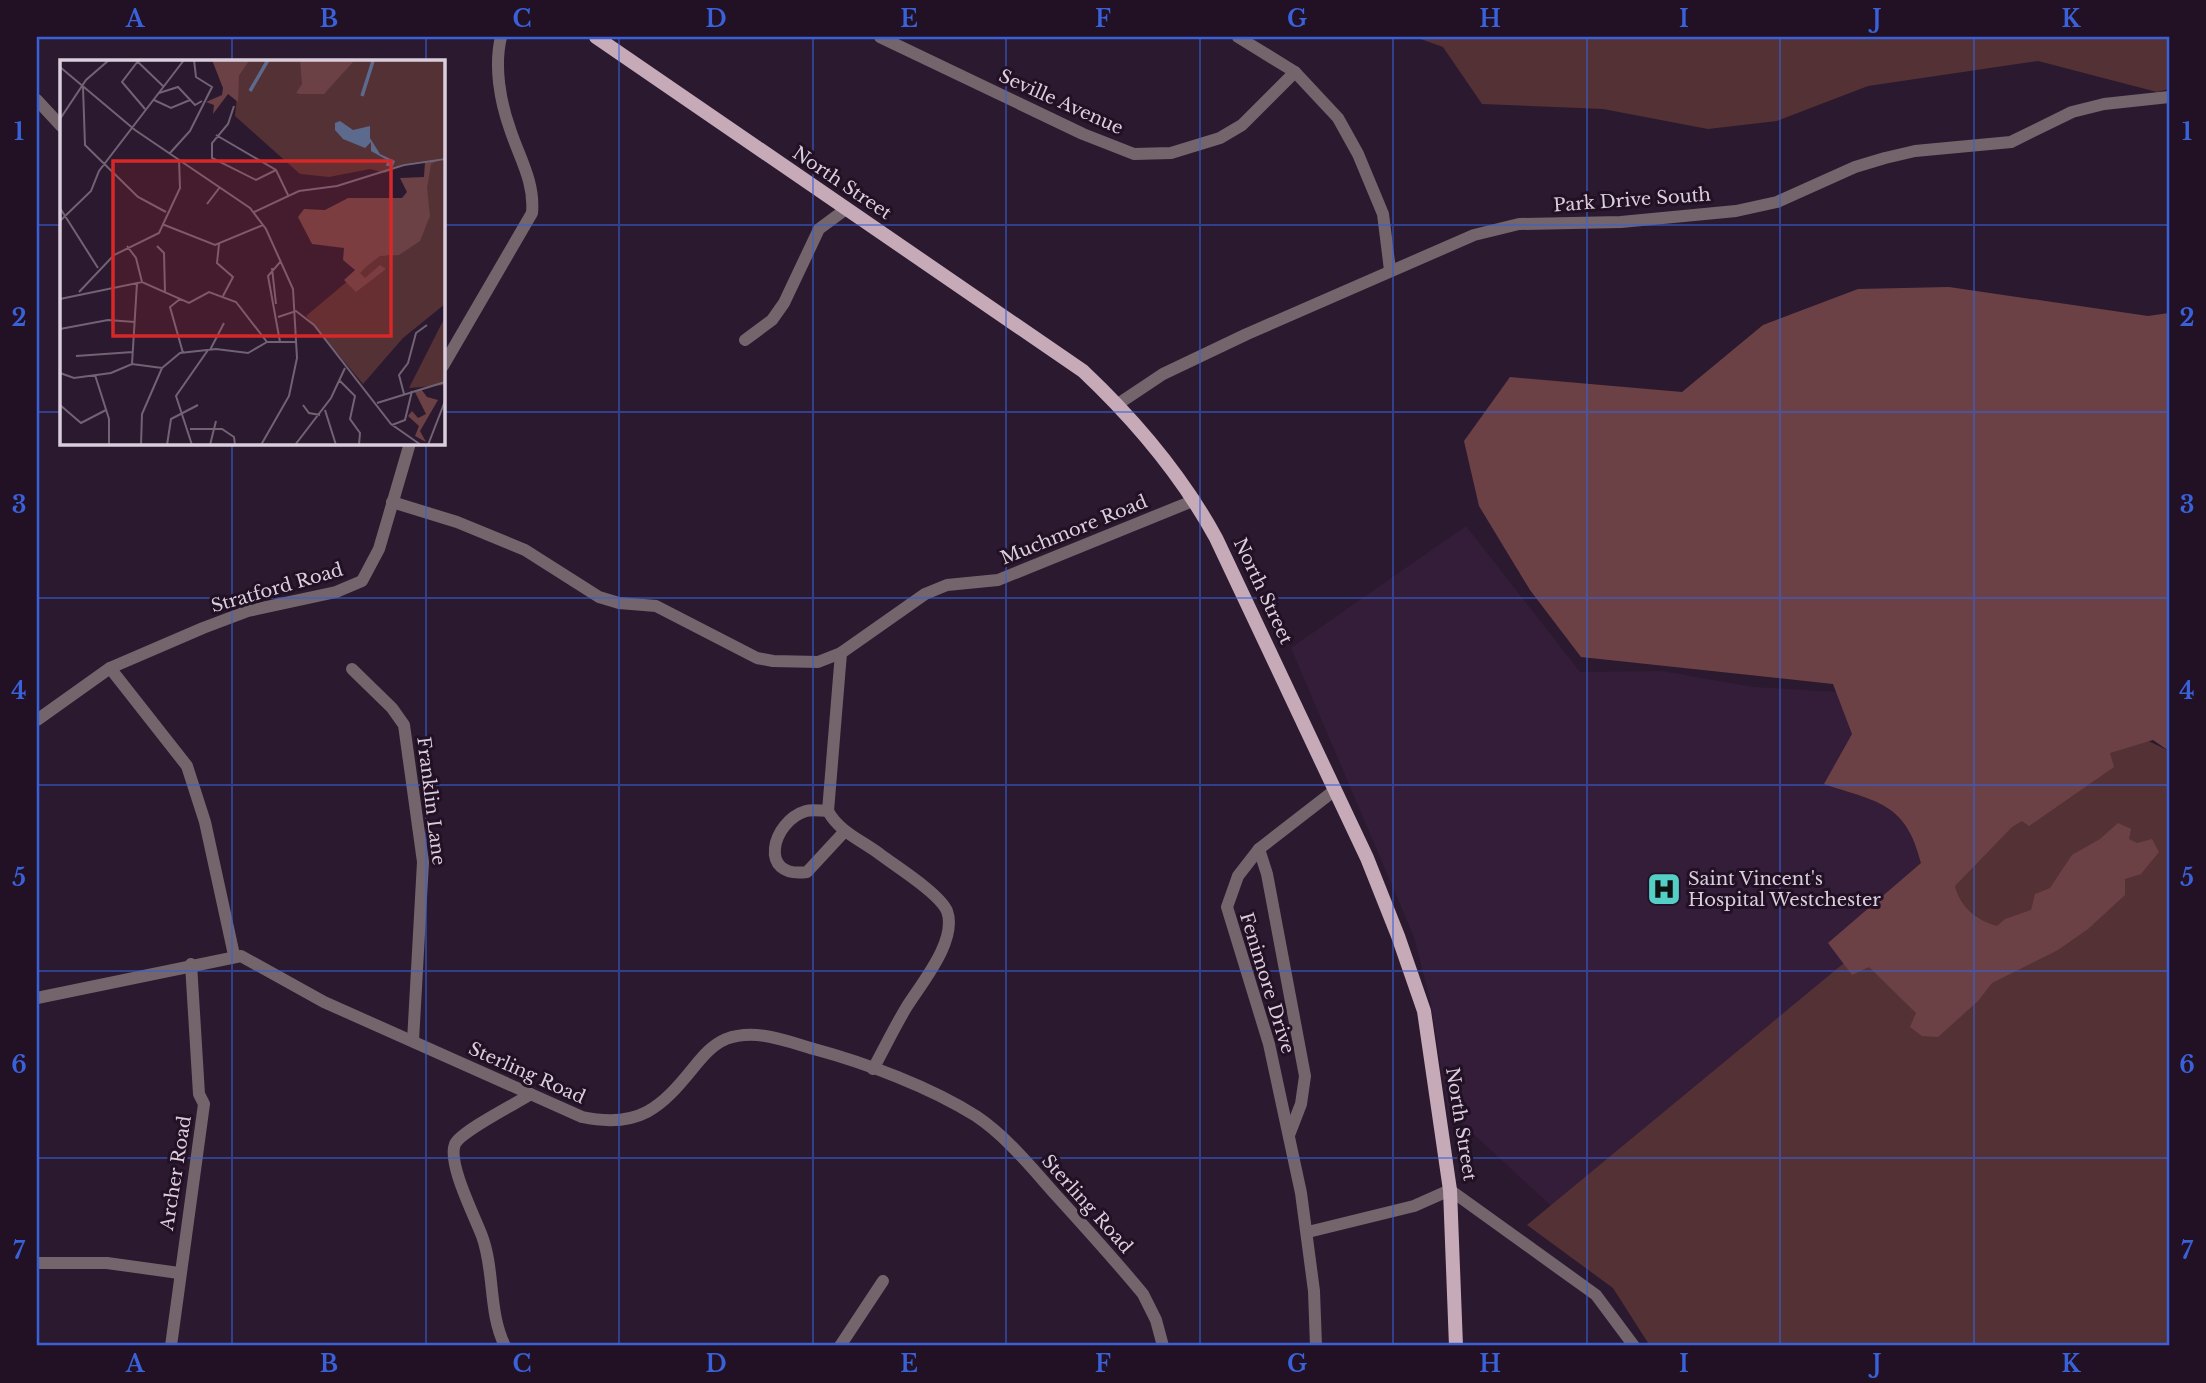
<svg xmlns="http://www.w3.org/2000/svg" width="2206" height="1383" font-family="'Libre Baskerville',serif">
<rect width="100%" height="100%" fill="#2b1a2f"/>
<polygon fill="#341d38" points="1466,526 1580,672 1662,671 1753,687 1973,700 2058,786 1551,1206 1448,1110 1430,999 1414,937 1291,648"/>
<g fill="#543134">
<polygon points="1415,37 2169,37 2169,89 2157,92 2038,61 1868,86 1777,121 1708,129 1603,109 1482,104 1443,47"/>
<polygon points="2126,730 2169,751 2169,1346 1650,1346 1613,1288 1527,1225"/>
</g>
<path fill="#6c4145" d="M1949,287L2148,316L2169,313V751L2153,740L2110,753L2114,767L2029,826L2022,821L2012,827L1955,886C1960,907 1976,920 1997,926L2005,919L2031,910L2035,894L2050,888L2072,855L2100,839L2118,823L2131,829L2129,839L2137,843L2152,839L2159,852L2141,874L2125,879V895L2088,929L2058,950L1992,983L1978,1001L1938,1037L1922,1036L1910,1027L1916,1013L1869,967L1852,975L1828,943L1921,863C1906,802 1877,802 1824,784L1852,734L1833,684L1581,657L1530,590L1479,506L1464,441L1510,377L1682,392L1763,325L1858,289Z"/>
<g fill="none" stroke-linecap="round" stroke-linejoin="round">
<g stroke="#74656c" stroke-width="12">
<polyline points="880,37 1083,134 1134,154 1171,153 1220,138 1242,125 1295,72"/>
<polyline points="1238,37 1295,72 1338,118 1358,154 1383,214 1390,270"/>
<polyline points="37,100 61,126"/>
<polyline points="745,340 772,320 784,303 819,229 846,209"/>
<path d="M443,366L532,213C535,182 519,157 510,129C500,101 494,66 501,37"/>
<polyline points="1118,404 1163,374 1247,334 1474,235 1519,224 1621,222 1736,211 1777,202 1855,167 1885,158 1915,151 2011,142 2072,112 2104,104 2169,97"/>
<polyline points="392,502 457,522 525,550 599,597 619,603 656,606 757,658 773,661 818,662 841,653 925,594 947,585 998,580 1195,500"/>
<path d="M841,653L828,811C839,832 863,841 881,855C897,867 940,894 947,911C958,941 920,985 906,1008C894,1028 884,1049 873,1069"/>
<polyline points="110,668 187,766 205,822 234,955"/>
<polyline points="352,669 392,708 404,725 423,862 413,1041"/>
<polyline points="37,720 110,668 203,628 248,611 336,592 362,581 379,549 410,443"/>
<path d="M828,811C821,811 813,809 806,811C772,821 757,879 807,872L845,831"/>
<polyline points="1259,849 1267,874 1305,1076 1301,1104 1289,1135"/>
<path d="M37,998L241,956L324,1002L582,1117C639,1129 661,1108 694,1067C703,1056 712,1045 726,1039C755,1028 786,1041 814,1049C866,1063 930,1087 976,1116C1006,1136 1031,1167 1055,1194C1085,1227 1115,1260 1143,1294L1156,1320L1163,1346"/>
<polyline points="1308,1232 1414,1206 1450,1190 1596,1295 1634,1346"/>
<polyline points="37,1263 107,1263 179,1273"/>
<polyline points="171,1346 204,1104 199,1094 191,964"/>
<path d="M505,1346C488,1312 495,1271 482,1236C475,1217 447,1163 455,1144C461,1131 517,1103 531,1094"/>
<polyline points="840,1346 883,1281"/>
<polyline points="1316,1346 1314,1291 1301,1193 1269,1044 1227,907 1238,876 1259,849 1335,790"/>
</g>
<path stroke="#c7aab8" stroke-width="14" d="M596,37L1083,371C1136,421 1181,474 1216,538L1367,858L1398,936L1424,1011L1450,1190L1456,1346"/>
</g>
<path fill="none" stroke="#3961d9" stroke-width="2" stroke-opacity="0.55" d="M232,37V61M426,37V61M619,37V1346M813,37V1346M1006,37V1346M1200,37V1346M1393,37V1346M1587,37V1346M1780,37V1346M1974,37V1346M37,225H61M443,225H2169M37,412H61M443,412H2169M232,443V1346M426,443V1346M37,598H2169M37,785H2169M37,971H2169M37,1158H2169"/>
<defs>
<g id="hospital-square" transform="scale(1.75)"><rect x="-9" y="-9" width="18" height="18" rx="4" fill="#55cec5" stroke="#221025"/><path d="M-5-5h3v3.5h4V-5h3V5h-3V1.5h-4V5h-3Z" fill="#111"/></g>
</defs>
<g fill-rule="evenodd">
<use href="#hospital-square" x="1664" y="889"/>
</g>
<g text-anchor="middle" stroke-width="6" stroke-linejoin="round" paint-order="stroke">
<g font-size="18" fill="#dacedc" stroke="#221025">
<text transform="translate(1061 102) rotate(24)" y="6">Seville Avenue</text>
<text transform="translate(842 183) rotate(34)" y="6">North Street</text>
<text transform="translate(1632 200) rotate(-4)" y="6">Park Drive South</text>
<text transform="translate(1074 530) rotate(-22)" y="6">Muchmore Road</text>
<text transform="translate(277 588) rotate(-16)" y="6">Stratford Road</text>
<text transform="translate(1263 591) rotate(65)" y="6">North Street</text>
<text transform="translate(431 801) rotate(83)" y="6">Franklin Lane</text>
<text transform="translate(1267 983) rotate(73)" y="6">Fenimore Drive</text>
<text transform="translate(527 1073) rotate(24)" y="6">Sterling Road</text>
<text transform="translate(1461 1124) rotate(81)" y="6">North Street</text>
<text transform="translate(176 1173) rotate(-81)" y="6">Archer Road</text>
<text transform="translate(1087 1204) rotate(48)" y="6">Sterling Road</text>
</g>
<g font-size="18" fill="#dacedc" stroke="#221025" text-anchor="start">
<text x="1688" y="885">Saint Vincent's<tspan x="1688" dy="21">Hospital Westchester</tspan></text>
</g>
</g>
<g transform="translate(60 60)">
<rect width="385" height="385" fill="#2b1a2f"/>
<path d="M190,0H385V98L343,104L325,113L310,109L269,117L240,114L175,56L179,16ZM383,100L385,244L343,278L303,324L246,256L321,193L331,197L358,151L370,102ZM385,257V325L349,328Z" fill="#543134"/>
<path d="M152,0H190L179,16L178,42L168,34L153,54L154,45L146,42L162,35L163,28ZM240,0H291L293,2L264,34H240L236,33L242,24ZM380,100L371,104L367,128L370,156L360,181L339,195L320,196L307,206L300,213L305,218L320,205L326,209L296,232L284,220L295,210L283,200L284,188L252,184L238,157L244,149L265,150L288,138H342L347,132L340,118L364,117L365,102ZM361,329L367,337L378,340L360,371L366,382L355,376L359,366L348,356L352,351L358,358L366,354L355,332Z" fill="#6c4145"/>
<path d="M280,61L293,70L310,66V78L320,94L335,101L333,106H326L327,100L311,91V82L305,88L283,79L275,70V63Z" fill="#5c6a8e"/>
<path fill="none" stroke="#5c6a8e" stroke-width="3.5" d="M190,31L208,0M302,36L313,1"/>
<path fill="none" stroke="#716274" stroke-width="2" d="M78,1L62,22L85,49M78,2L104,27M0,7L75,70L190,148L206,169L233,229L237,298L229,336L201,385M23,27L25,85L78,137L106,152M99,33L118,27L135,45L142,41M94,40L111,48L130,40M174,46L168,64L152,83V98L196,120L216,110M0,59L26,20L49,0M156,75L216,110L228,135M110,93L130,71L152,27L136,17L134,0M147,144L160,127M0,148L38,208M194,152L239,131L277,126L344,105L385,99M0,161L31,131L39,111L124,0M102,164L155,185L203,165M159,184L157,203L173,217L163,236M67,186L76,198L82,222M97,186L104,193L105,232M212,208L216,244M19,232L54,195L99,173L120,128L119,99M0,239L82,222L129,243L149,232L176,242L207,282H236M120,239L110,247L123,293M218,257L236,251L254,265L331,364L361,385M0,269L48,260L75,262M220,282L208,216L221,201M150,290L164,263M16,296L73,292M72,304L77,223M0,313L14,318L51,313L72,304L102,308L120,293L156,289L188,293L207,282M35,315L49,359V385M280,321L295,336L290,359L300,373L299,385M344,334L339,315L348,303L356,273L367,265M317,343L385,322M0,345L21,363L46,350M243,345L249,353L260,355M265,350L276,385M332,365L345,360L352,331M130,369H162L174,377L175,385M81,385L82,354L102,308M107,385L111,359L138,345M132,385L116,336L148,290M150,385L156,361M235,385L271,338L285,308M368,385L385,341"/>
<path fill="#d62828" fill-opacity="0.15" stroke="#d62828" stroke-width="3.5" d="M53,101H331V276H53Z"/>
<rect width="385" height="385" fill="none" stroke="#dacedc" stroke-width="3.5"/>
</g>
<rect width="2206" height="1383" fill="none" stroke="#221025" stroke-width="77"/>
<rect x="38" y="38" width="2130" height="1306" fill="none" stroke="#3961d9" stroke-width="2.5"/>
<g font-size="23" text-anchor="middle" font-weight="bold" fill="#3961d9">
<text x="135" y="27">A</text>
<text x="329" y="27">B</text>
<text x="522" y="27">C</text>
<text x="716" y="27">D</text>
<text x="909" y="27">E</text>
<text x="1103" y="27">F</text>
<text x="1297" y="27">G</text>
<text x="1490" y="27">H</text>
<text x="1684" y="27">I</text>
<text x="1877" y="27">J</text>
<text x="2071" y="27">K</text>
<text x="19" y="140">1</text>
<text x="2187" y="140">1</text>
<text x="19" y="326">2</text>
<text x="2187" y="326">2</text>
<text x="19" y="513">3</text>
<text x="2187" y="513">3</text>
<text x="19" y="699">4</text>
<text x="2187" y="699">4</text>
<text x="19" y="886">5</text>
<text x="2187" y="886">5</text>
<text x="19" y="1073">6</text>
<text x="2187" y="1073">6</text>
<text x="19" y="1259">7</text>
<text x="2187" y="1259">7</text>
<text x="135" y="1372">A</text>
<text x="329" y="1372">B</text>
<text x="522" y="1372">C</text>
<text x="716" y="1372">D</text>
<text x="909" y="1372">E</text>
<text x="1103" y="1372">F</text>
<text x="1297" y="1372">G</text>
<text x="1490" y="1372">H</text>
<text x="1684" y="1372">I</text>
<text x="1877" y="1372">J</text>
<text x="2071" y="1372">K</text>
</g>
</svg>
